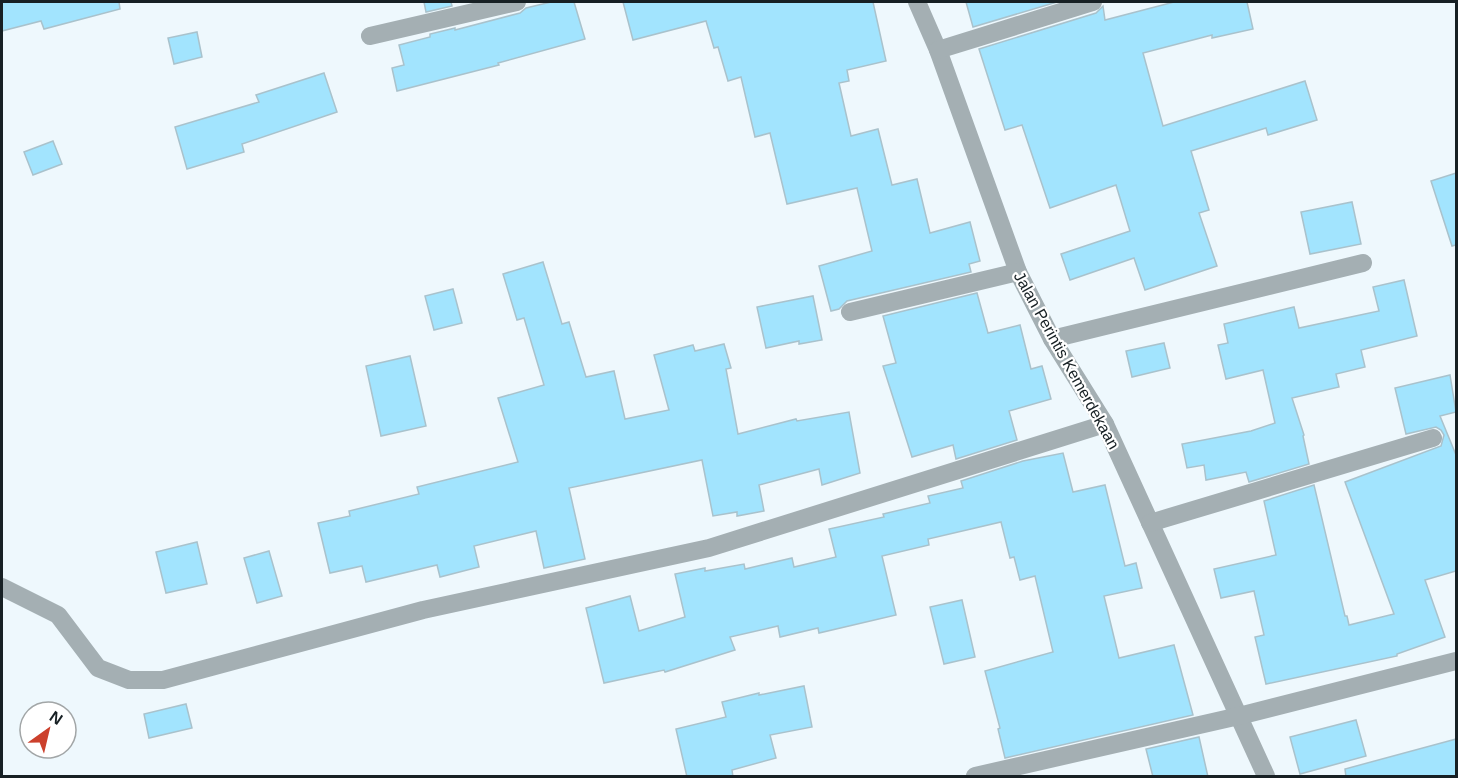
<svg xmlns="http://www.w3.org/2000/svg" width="1458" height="778" font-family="Arial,sans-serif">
<rect width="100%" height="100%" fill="#eef8fd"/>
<g fill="#a2e4fe" stroke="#a9c2cc" stroke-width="1.5">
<polygon points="2,2 119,2 120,9 44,29 41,21 2,31"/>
<polygon points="424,2 451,2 452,6 426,12"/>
<polygon points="551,2 574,2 585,39 498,63 499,65 397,91 392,68 404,65 399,45 430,37 430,34 455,28 455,30 520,13 526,8"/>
<polygon points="623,2 873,2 886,61 847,70 849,81 839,83 851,136 878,129 892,185 917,179 930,233 970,222 980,261 969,264 971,272 847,301 839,309 831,311 819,266 872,251 857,188 787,204 770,133 755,137 741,77 728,81 718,47 714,48 706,21 633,40"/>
<polygon points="966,2 1057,2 973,27"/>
<polygon points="1174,2 1247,2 1253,29 1212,38 1212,35 1143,53 1163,126 1305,81 1317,120 1268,135 1266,128 1191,151 1209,210 1199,213 1217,266 1145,290 1134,258 1070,280 1061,254 1130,231 1116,185 1050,208 1022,125 1005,130 979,49 1096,13 1103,6 1105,20"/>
<polygon points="197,32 202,57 174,64 168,38"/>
<polygon points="324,73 337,112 242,144 244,152 187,169 175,127 259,102 256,95"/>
<polygon points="53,141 62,164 33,175 24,152"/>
<polygon points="1456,173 1456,245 1452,246 1431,181"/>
<polygon points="1352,202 1361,244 1310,254 1301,212"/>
<polygon points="543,262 562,324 569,322 586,377 614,371 625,419 669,410 654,355 693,345 695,351 724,344 731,368 726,369 738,434 796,419 797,421 849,412 860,473 822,485 819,469 759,485 764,511 737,516 737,512 713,516 702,460 569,488 585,559 544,568 536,531 474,546 479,567 440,577 437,565 366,582 362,566 330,573 318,523 350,516 349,511 419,494 417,487 518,462 498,398 544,385 524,318 517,320 503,274"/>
<polygon points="1404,280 1417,336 1361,350 1365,367 1336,374 1339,387 1292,398 1304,435 1303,436 1309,464 1249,482 1246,472 1206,480 1204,465 1187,468 1182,444 1251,431 1275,423 1263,370 1226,379 1218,345 1228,343 1224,324 1294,307 1299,328 1379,311 1373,287"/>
<polygon points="453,289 462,323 434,330 425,296"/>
<polygon points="977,293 988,333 1020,325 1031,369 1042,366 1051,399 1009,411 1017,440 956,459 953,445 912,457 883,366 896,363 883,316"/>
<polygon points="813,296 822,340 799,344 799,341 766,348 757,307"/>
<polygon points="1164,343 1170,368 1132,377 1126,351"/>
<polygon points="410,356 426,426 381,436 366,366"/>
<polygon points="1450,375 1456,412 1440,416 1456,455 1456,571 1425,580 1445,637 1397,654 1397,656 1266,684 1255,637 1264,635 1254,591 1221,598 1214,569 1276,555 1264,501 1314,485 1345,616 1347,616 1349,625 1394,614 1345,482 1441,446 1444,435 1441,430 1436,427 1406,434 1395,388"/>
<polygon points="1063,453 1073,492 1105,485 1125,566 1136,563 1142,588 1104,596 1119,658 1174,645 1193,715 1005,758 998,729 1000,728 985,671 1053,652 1035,576 1020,580 1014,557 1010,558 1001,522 928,539 929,545 882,556 896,615 819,633 818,628 780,637 778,626 730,637 735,650 665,672 664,670 604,683 586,608 630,596 639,631 685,617 675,574 705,568 705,571 744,564 745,569 792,558 794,567 836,557 829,529 884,517 883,514 930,503 928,496 963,488 961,481 1023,461"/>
<polygon points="197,542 207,584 166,593 156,552"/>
<polygon points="269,551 282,596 257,603 244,558"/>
<polygon points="962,600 975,657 944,664 930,607"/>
<polygon points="804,686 812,727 770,735 776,758 732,770 733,777 687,777 676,729 726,717 722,702 759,693 759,695"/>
<polygon points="186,704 192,728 149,738 144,714"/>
<polygon points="1356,720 1366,756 1300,774 1290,737"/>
<polygon points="1199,737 1208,777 1153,777 1146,749"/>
<polygon points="1456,739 1456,777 1346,777 1345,769"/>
</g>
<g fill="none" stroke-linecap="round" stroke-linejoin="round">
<g stroke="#a4afb3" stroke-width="18">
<polyline points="917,2 938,50 1018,272 1052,339 1105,424 1266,776"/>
<polyline points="370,36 517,2"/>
<polyline points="938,50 1093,2"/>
<polyline points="850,312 1018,272"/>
<polyline points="1052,339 1363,263"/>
<polyline points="1150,523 1433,438"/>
<polyline points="2,587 58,615 98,668 129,680 163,680 423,610 709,548 1105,424"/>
<polyline points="975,776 1239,716 1456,661"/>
</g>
</g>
<g text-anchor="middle" stroke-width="4.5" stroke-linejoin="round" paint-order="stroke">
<g font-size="16" fill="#172024" stroke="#fff">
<text transform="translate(1067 360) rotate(61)" y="6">Jalan Perintis Kemerdekaan</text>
</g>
</g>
<rect width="1458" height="778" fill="none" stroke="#172024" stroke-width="6"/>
<g transform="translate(48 730) rotate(34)"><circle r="28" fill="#ffffff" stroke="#a2a6a7" stroke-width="1.5"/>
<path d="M0-4.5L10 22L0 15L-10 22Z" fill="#cc402c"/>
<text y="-9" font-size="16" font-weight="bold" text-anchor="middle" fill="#172024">N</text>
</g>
</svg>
